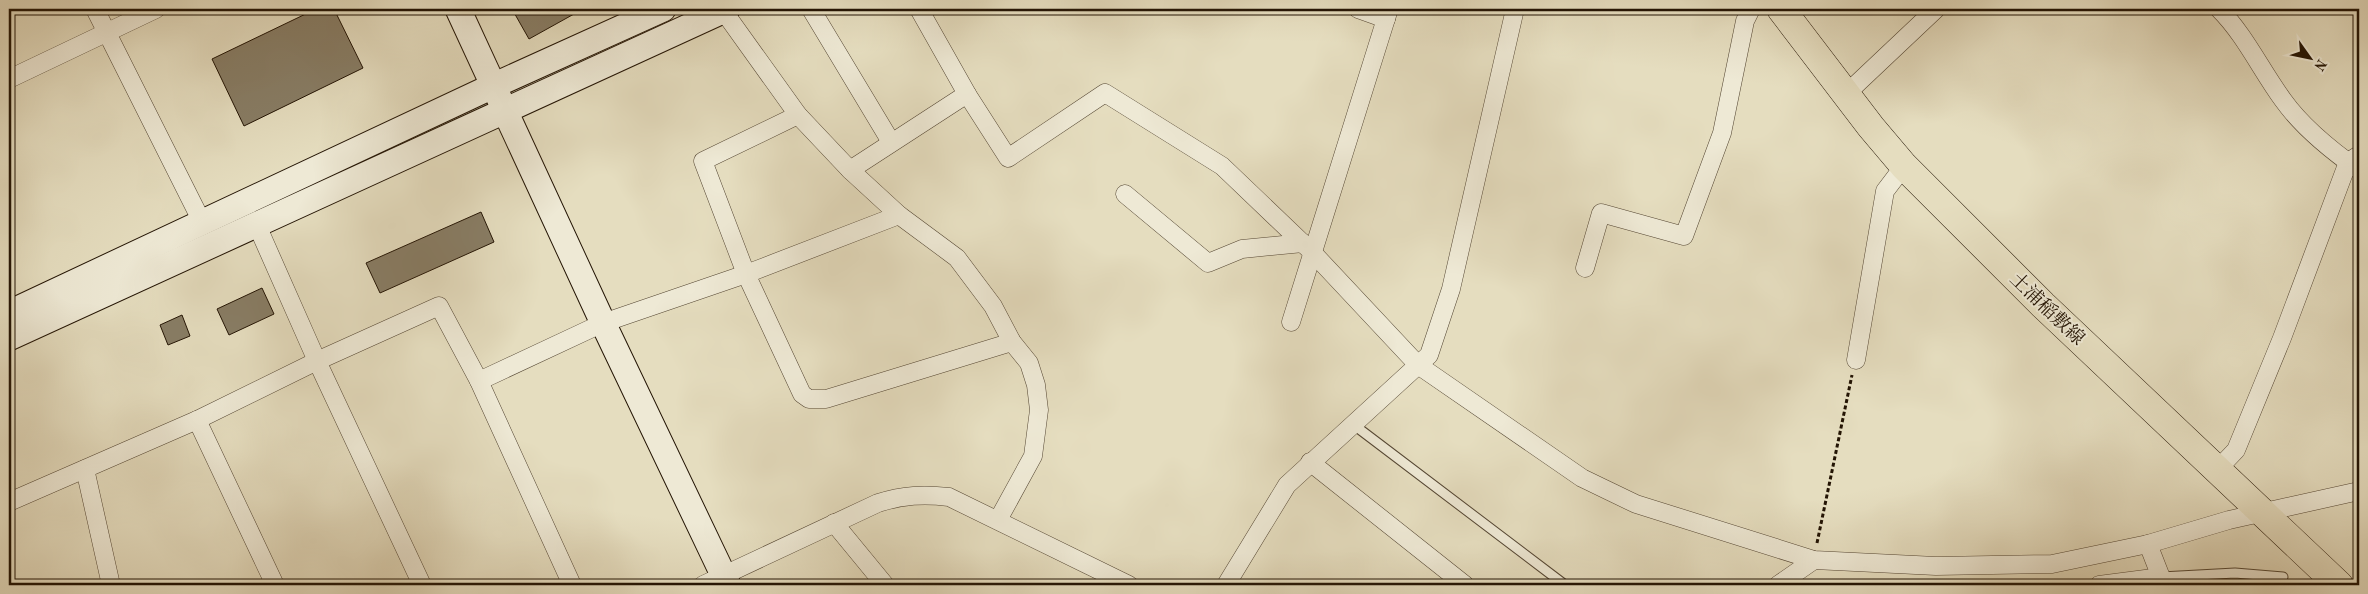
<svg xmlns="http://www.w3.org/2000/svg" width="2368" height="594" font-family="'Old Standard TT','Noto Serif JP',serif">
<rect width="100%" height="100%" fill="#e5ddbf"/>
<filter id="stains"><feTurbulence type="fractalNoise" baseFrequency=".004" numOctaves="4"/><feColorMatrix values="0 0 0 0 .2 0 0 0 0 .09 0 0 0 0 .02 0 0 0 .5 -.17"/></filter>
<radialGradient id="worn" r=".72"><stop offset=".6" stop-color="#630" stop-opacity="0"/><stop offset="1" stop-color="#630" stop-opacity=".3"/></radialGradient>
<g fill="#887d65" stroke="#231404">
<polygon points="316,9 334,9 363,68 244,126 212,59"/>
<polygon points="512,9 583,9 529,39"/>
<polygon points="481,212 494,242 380,293 366,263"/>
<polygon points="262,288 274,314 229,335 217,309"/>
<polygon points="182,315 190,336 168,345 160,325"/>
</g>
<g fill="none" stroke-linecap="round" stroke-linejoin="round">
<g stroke="#544633" stroke-width="11">
<g id="lane">
<polyline points="1354,425 1565,585"/>
<polyline points="2161,577 2235,573 2283,577"/>
</g>
</g>
<g stroke="#544633" stroke-width="19">
<g id="street">
<polyline points="95,9 202,222"/>
<polyline points="722,9 798,115 850,170 899,215 957,258 993,306 1012,342 1029,363 1036,385 1039,410 1033,456 998,520"/>
<polyline points="811,9 891,142"/>
<polyline points="1358,9 1386,19"/>
<path d="M2219,9C2245,35 2261,70 2283,100C2303,128 2332,151 2359,170"/>
<polyline points="9,79 156,9"/>
<polyline points="967,94 1008,158 1105,93 1222,166 1313,253 1418,365 1582,478 1636,504 1814,560 1936,566 2052,564 2148,544 2229,520 2359,491"/>
<polyline points="1846,94 1936,9"/>
<polyline points="798,115 703,161 746,274 802,394 809,399 826,399 1012,342"/>
<polyline points="850,170 967,94 919,9"/>
<polyline points="1125,194 1208,263 1242,249 1303,243"/>
<polyline points="256,223 317,361 422,585"/>
<polyline points="1585,268 1601,213 1684,236 1722,133 1745,21 1751,9"/>
<polyline points="1291,322 1389,9"/>
<polyline points="1856,360 1885,191 1904,166"/>
<polyline points="479,381 603,323 746,274 899,215"/>
<polyline points="197,420 275,585"/>
<polyline points="1310,462 1465,585"/>
<polyline points="85,469 111,585"/>
<polyline points="2217,470 2236,450 2282,338 2348,162 2359,155"/>
<polyline points="9,502 197,420 317,361 439,306 479,381 572,585"/>
<polyline points="834,523 885,585"/>
<polyline points="2148,544 2164,585"/>
<path d="M703,585L878,503C903,495 924,494 949,497L1129,585"/>
<polyline points="1226,585 1287,485 1429,355 1451,289 1515,9"/>
<polyline points="1778,585 1814,560"/>
<polyline points="2099,585 2161,577"/>
</g>
</g>
<g stroke="#231404" stroke-width="27">
<g id="secondary">
<polyline points="458,9 603,323 728,585"/>
<polyline points="9,313 495,85 663,9"/>
<polyline points="9,338 727,9"/>
</g>
</g>
<g stroke="#231404" stroke-width="29">
<polyline id="primary" points="1781,9 1871,127 1904,166 2043,305 2339,585"/>
</g>
<polyline stroke="#231404" stroke-width="3" stroke-dasharray="4 2.5" stroke-linecap="butt" points="1817,543 1852,375"/>
<use href="#lane" stroke="#eee9d5" stroke-width="9"/>
<use href="#street" stroke="#eee9d5" stroke-width="18"/>
<use href="#secondary" stroke="#eee9d5" stroke-width="25"/>
<use href="#primary" stroke="#e5ddbf" stroke-width="28"/>
</g>
<g text-anchor="middle" stroke-width="4" stroke-linejoin="round" paint-order="stroke">
<g font-size="19" fill="#231404" stroke="#eee9d5">
<text transform="translate(2048 308) rotate(44)" y="7">土浦稲敷線</text>
</g>
</g>
<rect width="2368" height="594" fill="none" stroke="#e5ddbf" stroke-width="30"/>
<rect x="10" y="10" width="2348" height="574" fill="none" stroke="#231404" stroke-width="2.5"/>
<rect x="15" y="15" width="2338" height="564" fill="none" stroke="#231404"/>
<g transform="translate(2310 58) rotate(123)" stroke="#eee9d5" stroke-width="4" paint-order="stroke">
<path d="M0-4L9 19L0 12L-9 19Z" fill="#231404"/>
<text y="-8" font-size="14" font-weight="bold" text-anchor="middle" fill="#231404">N</text>
</g>
<rect width="100%" height="100%" filter="url(#stains)"/>
<rect width="100%" height="100%" fill="url(#worn)"/>
</svg>
